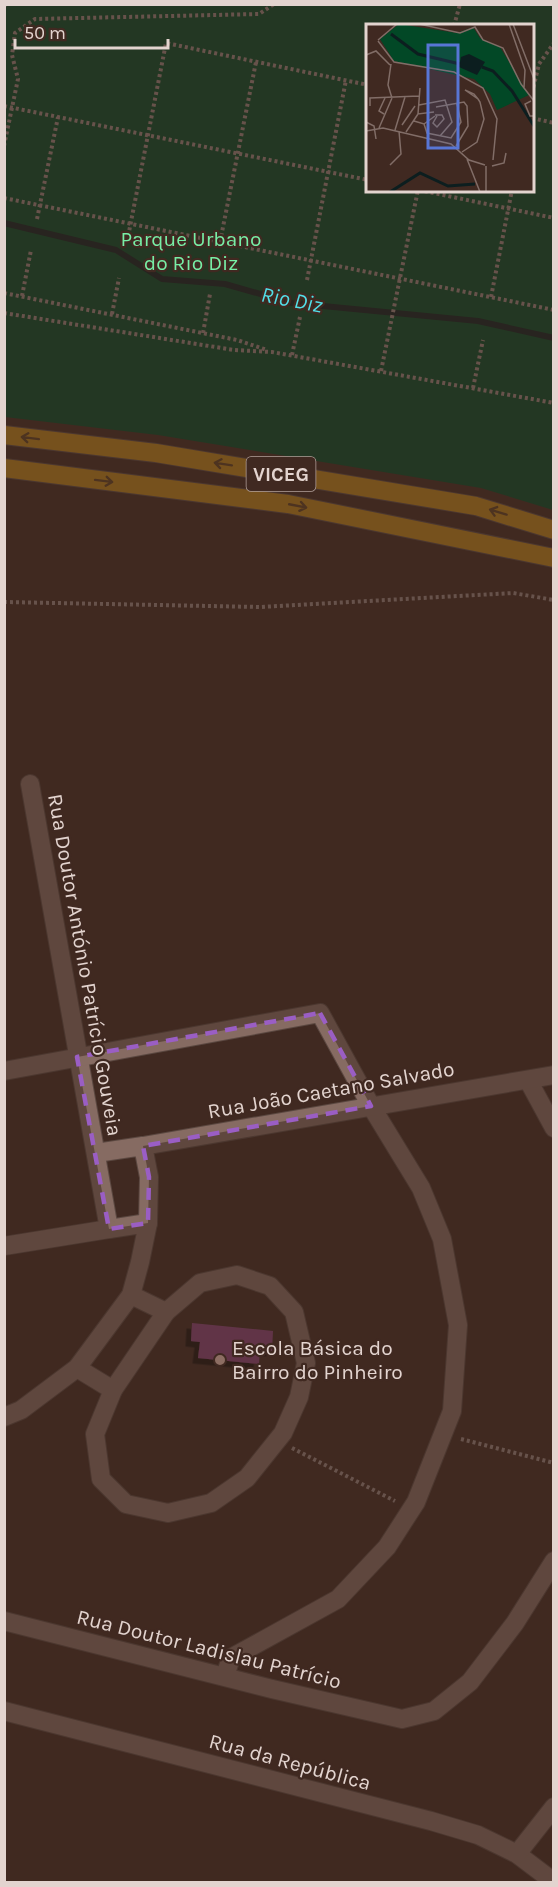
<svg xmlns="http://www.w3.org/2000/svg" width="558" height="1887" font-family="Karla,sans-serif">
<defs>
<filter id="shadow"><feDropShadow dx="-5.5" dy="5.5" stdDeviation="0" flood-color="#0009"/></filter>
</defs>
<rect width="100%" height="100%" fill="#402921"/>
<path fill="#024826" fill-rule="evenodd" d="M5,4L553,5V510L481,488L158,435L5,417ZM368,26H532V190H368Z"/>
<g fill="none" stroke-linecap="round" stroke-linejoin="round">
<polyline stroke="#0c1e1f" stroke-width="6" points="4,223 116,250 162,279 225,284 292,303 478,321 554,338"/>
</g>
<polygon fill="#8a4277" filter="url(#shadow)" points="192,1323 273,1331 272,1351 260,1350 259,1364 198,1358 200,1342 191,1341"/>
<g fill="none" stroke-linecap="round" stroke-linejoin="round">
<g stroke="#5b4841" stroke-width="20">
<g id="minor">
<polyline points="30,784 109,1229 148,1223"/>
<polyline points="4,1071 320,1013 371,1106 421,1188 442,1239 458,1325 452,1411 416,1502 387,1547 338,1599 231,1658 225,1676"/>
<polyline points="528,1080 554,1128"/>
<polyline points="143,1146 554,1075"/>
<polyline points="4,1246 109,1229"/>
<polygon points="237,1275 270,1286 294,1312 306,1363 299,1397 283,1433 247,1478 211,1503 168,1513 126,1504 101,1479 95,1434 113,1390 166,1312 200,1283"/>
<polyline points="131,1295 166,1312"/>
<polyline points="77,1368 113,1390"/>
<polyline points="4,1417 21,1410 77,1368 131,1295 140,1262 148,1223 149,1177 143,1146 96,1153"/>
<polyline points="4,1621 272,1689 402,1719 434,1711 470,1682 515,1623 554,1561"/>
<polyline points="4,1711 431,1821 478,1835 517,1854 554,1882"/>
<polyline points="517,1854 554,1807"/>
</g>
</g>
<g stroke="#5b4841" stroke-width="20">
<g id="highway">
<polyline points="4,435 156,453 476,506 554,530"/>
<polyline points="4,468 288,504 554,558"/>
</g>
</g>
<g stroke="#97847e" stroke-width="4" stroke-dasharray="3 3" stroke-linecap="butt">
<polyline points="4,6 6,4"/>
<polyline points="454,26 460,4"/>
<polyline points="532,93 539,64 554,43"/>
<polyline points="4,106 368,180"/>
<polyline points="532,118 554,123"/>
<polyline points="4,146 18,79 12,55 15,33 35,19 259,14 274,4"/>
<polyline points="419,190 554,218"/>
<polyline points="4,198 554,310"/>
<polyline points="37,219 58,117"/>
<polyline points="127,242 166,43 368,85"/>
<polyline points="220,242 256,62"/>
<polyline points="307,280 346,80"/>
<polyline points="4,293 237,340 267,350"/>
<polyline points="22,296 31,250"/>
<polyline points="491,297 512,190"/>
<polyline points="4,313 234,350 272,352 554,403"/>
<polyline points="112,314 119,278"/>
<polyline points="203,333 210,294"/>
<polyline points="292,355 300,317"/>
<polyline points="381,371 418,190"/>
<polyline points="473,388 483,340"/>
<polyline points="4,602 260,607 513,593 554,600"/>
<polyline points="461,1439 554,1463"/>
<polyline points="292,1448 395,1501"/>
</g>
<use href="#minor" stroke="#866b62" stroke-width="18"/>
<use href="#highway" stroke="#b88019" stroke-width="18"/>
</g>
<defs><path id="oneway-shaft" d="M-6 0H5M1.5-3L5.5 0L1.5 3" fill="none" stroke-width="1.6" stroke-linecap="round" stroke-linejoin="round" transform="scale(1.5)"/></defs>
<g stroke="#5e3f1f">
<use href="#oneway-shaft" transform="translate(30 438) rotate(-173)"/>
<use href="#oneway-shaft" transform="translate(223 464) rotate(-171)"/>
<use href="#oneway-shaft" transform="translate(104 481) rotate(7)"/>
<use href="#oneway-shaft" transform="translate(298 506) rotate(11)"/>
<use href="#oneway-shaft" transform="translate(498 512) rotate(-163)"/>
</g>
<path d="M0 0H558V1887H0ZM320,1013L371,1106L143,1146L149,1177L148,1223L109,1229L77,1057Z" fill="#402921" fill-opacity=".55" fill-rule="evenodd"/>
<path fill="none" stroke="#9a5ec4" stroke-width="4.5" stroke-dasharray="12 8" stroke-linejoin="round" d="M320,1013L371,1106L143,1146L149,1177L148,1223L109,1229L77,1057Z"/>
<circle fill="#8d6e63" stroke="#402921" stroke-width="2" cx="220" cy="1360" r="6"/>
<g text-anchor="middle" stroke-width="4.5" stroke-linejoin="round" paint-order="stroke">
<rect fill="#402921" stroke="#b2a19b" stroke-width="1.5" x="246.5" y="457" width="69" height="34" rx="4.5"/>
<g font-size="20" font-weight="bold" fill="#e3d4cf">
<text x="281" y="481">VICEG</text>
</g>
<g font-size="21" fill="#77eea6" stroke="#402921">
<text x="191" y="246">Parque Urbano<tspan x="191" dy="24">do Rio Diz</tspan></text>
</g>
<g font-size="21" fill="#e3d4cf" stroke="#402921">
<text transform="translate(85 965) rotate(80)" y="7">Rua Doutor António Patrício Gouveia</text>
<text transform="translate(331 1090) rotate(-10)" y="7">Rua João Caetano Salvado</text>
<text transform="translate(209 1649) rotate(14)" y="7">Rua Doutor Ladislau Patrício</text>
<text transform="translate(290 1762) rotate(15)" y="7">Rua da República</text>
</g>
<g font-size="21" fill="#e3d4cf" stroke="#402921" text-anchor="start">
<text x="232" y="1355">Escola Básica do<tspan x="232" dy="24">Bairro do Pinheiro</tspan></text>
</g>
<g font-size="22" font-style="italic" fill="#52dee7" stroke="#402921">
<text transform="translate(292 299) rotate(11)" y="8">Rio Diz</text>
</g>
</g>
<g transform="translate(366 24)">
<rect width="168" height="168" fill="#402921"/>
<path d="M33,0L91,9L107,3L114,14L134,23L163,71L131,86L124,70L108,55L28,37L14,15Z" fill="#024826"/>
<path d="M103,30L119,38L111,51L93,43L95,33Z" fill="#0c1e1f"/>
<path fill="none" stroke="#0c1e1f" stroke-width="3" d="M25,10L52,30L94,40M116,43L127,47L146,67L168,102M24,168L54,149L82,162L109,160"/>
<path fill="none" stroke="#816d67" stroke-width="1.5" d="M53,0L94,9L109,3L117,16L137,24L155,60L168,77M143,0L159,46L158,64M147,0L168,55M12,16L31,0M12,17L28,38L88,48L117,64L131,95L127,136M0,31L10,27L24,41M25,40L22,61L26,74M54,64L52,90L68,88M165,77L159,80L164,92H168M53,81L79,76L86,98L74,112M4,82V74L53,72M70,83L98,78L101,82L102,102L90,122M18,90L13,87L19,74M69,91H76L78,95L71,103L67,99L71,92M48,97L58,100L69,92M0,98L8,102L10,115M58,100L61,109L85,114L95,98L91,80M36,101L49,82M13,104L26,74M29,106L39,73M0,107L17,104L85,120L103,136L119,141M40,108L52,90M96,128L111,118L118,95L114,78L112,75L108,70L99,66L112,75M101,135L114,168M24,141L35,130L33,107M126,142L138,139L140,129M120,168V142"/>
<path fill="#5876d5" fill-opacity="0.15" stroke="#5876d5" stroke-width="3" d="M62,21H92V124H62Z"/>
<rect width="168" height="168" fill="none" stroke="#e3d4cf" stroke-width="3"/>
</g>
<rect width="558" height="1887" fill="none" stroke="#e3d4cf" stroke-width="12"/>
<path d="M15 39v9h153v-9" fill="none" stroke="#e3d4cf" stroke-width="3"/>
<text x="24" y="39" font-size="18" fill="#e3d4cf" stroke="#402921" stroke-width="4.5" paint-order="stroke">50 m</text>
</svg>
